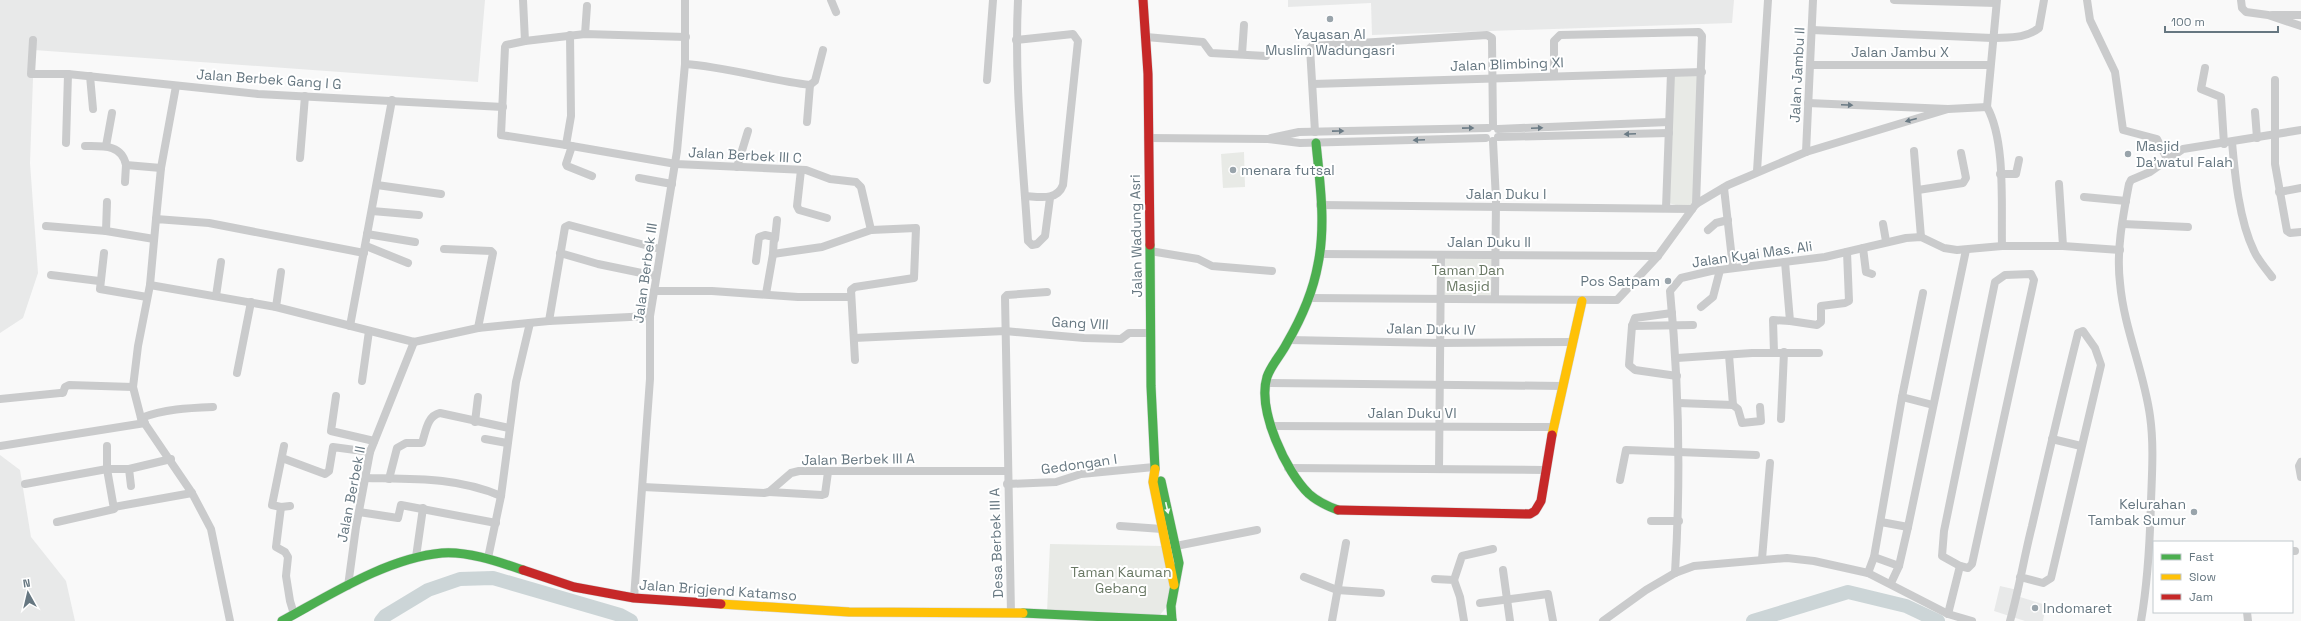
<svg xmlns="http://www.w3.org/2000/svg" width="2301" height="621" font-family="'Space Grotesk',sans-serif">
<rect width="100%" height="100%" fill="#f9f9f9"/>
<g fill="#e8e9e9">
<polygon points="0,0 485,0 478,82 34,50 30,163 38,273 23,318 0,333"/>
<polygon points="1288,0 1734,0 1732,23 1372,35 1371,3 1288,7"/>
<polygon points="0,455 20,470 31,537 66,581 75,621 0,621"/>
<polygon points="2000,586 2022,591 2020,597 2046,605 2043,621 2025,621 1994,611"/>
</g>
<g fill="#e8eae6">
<polygon points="1699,74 1693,205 1680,206 1668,203 1673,75"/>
<polygon points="1244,152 1245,187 1223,188 1221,154"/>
<polygon points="1494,258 1493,297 1443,298 1443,259"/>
<polygon points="1050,544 1163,546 1169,572 1169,604 1159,616 1047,612"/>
</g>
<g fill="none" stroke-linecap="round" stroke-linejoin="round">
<g stroke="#ccd5d7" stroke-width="14">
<polyline points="381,621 385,616 428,590 460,579 493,578 620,615 631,621"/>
<polyline points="1753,621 1848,592 1906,606 1938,621"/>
</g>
<g stroke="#d5d6d7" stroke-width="10">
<g id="fast">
<path d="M1316,143C1320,183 1326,225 1318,264C1313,292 1301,319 1287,343C1281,355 1271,365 1267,377C1257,410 1286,472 1309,494C1318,502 1327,506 1338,510"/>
<polyline points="1150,245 1151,386 1155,469"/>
<polyline points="1161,481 1179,563 1171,606 1172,621"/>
<polyline points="1023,613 1172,620"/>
<path d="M282,621C330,595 387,558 442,553C468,551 499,562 523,570"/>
</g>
</g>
<g stroke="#d5d6d7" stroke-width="10">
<g id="slow">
<polyline points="1552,435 1582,301"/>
<polyline points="1155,469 1153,482 1174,585"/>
<polyline points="721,604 849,612 1023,613"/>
</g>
</g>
<g stroke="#d5d6d7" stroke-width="10">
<g id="jam">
<polyline points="1143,0 1148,74 1150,245"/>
<polyline points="1338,510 1530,514 1535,511 1541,501 1552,435"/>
<polyline points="523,570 574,587 634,598 721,604"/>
</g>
</g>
<g stroke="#cacbcc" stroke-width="8">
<polyline points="523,0 525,41 506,45 505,47 501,135 566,145"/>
<polyline points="831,0 836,12"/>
<path d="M1018,0C1014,80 1023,161 1028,241L1032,245L1037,244L1045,236L1050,198"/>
<polyline points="1894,0 1996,3"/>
<polyline points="2087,0 2090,20 2115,72 2123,130 2157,139 2167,159"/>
<polyline points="2241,0 2242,8 2246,12 2268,15 2301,26"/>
<polyline points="2272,15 2301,15"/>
<path d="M1812,30L1992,38C2009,37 2025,39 2039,28L2044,0"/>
<polyline points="585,34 587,6"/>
<polyline points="570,35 571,116 566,145 676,164 806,170 830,179 856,182 861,187 871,230"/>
<polyline points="1146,37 1203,42 1211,53 1266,56"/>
<polyline points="33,40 31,74 68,74"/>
<path d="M1016,40L1073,34L1078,41L1063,185C1057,201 1040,197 1025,196"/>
<polyline points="525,41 585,34 686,37"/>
<polyline points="1242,54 1244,25"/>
<path d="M685,64C727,67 768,80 810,85L815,81L823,50"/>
<polyline points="1810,65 1990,65"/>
<polyline points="2205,68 2201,89 2221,97 2224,144"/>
<polyline points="90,76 93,109"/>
<polyline points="1554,76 1554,41 1560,35 1699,32 1702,36 1696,204"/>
<polyline points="987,80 993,0"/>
<polyline points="2275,80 2275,164 2287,231 2290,233 2301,232"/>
<polyline points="1313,84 1702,72"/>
<polyline points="1808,103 1948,109 1987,107"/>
<path d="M1987,107C2006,141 2001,206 2002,246"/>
<polyline points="1987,107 1997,0"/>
<polyline points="2255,112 2257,138"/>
<polyline points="807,122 810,85"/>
<polyline points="1498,129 1669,122"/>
<polyline points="1315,132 1310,48 1312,46 1487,35 1492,38 1492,41 1493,126"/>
<polyline points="1498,137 1669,133"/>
<polyline points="1148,138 1268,139 1300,143 1486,138"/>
<polyline points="1271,138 1299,132 1488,128"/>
<polyline points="1493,141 1496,200 1495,299"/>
<path d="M2232,142C2235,176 2239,220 2254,251C2258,260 2266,269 2272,277"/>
<polyline points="66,143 68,74 258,94 503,107"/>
<path d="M85,146C102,146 122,144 126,165L161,168"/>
<polyline points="106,146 112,113"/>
<polyline points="572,146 566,164 567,166 592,176"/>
<polyline points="1914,151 1921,237"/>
<polyline points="1806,152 1813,0"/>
<polyline points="300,158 305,96"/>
<polyline points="737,167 748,131"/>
<polyline points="801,170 797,206 799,210 827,218"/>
<polyline points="1757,171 1768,0"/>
<polyline points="2000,174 2016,174 2019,160"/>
<polyline points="639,178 672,184"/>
<polyline points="125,182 126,165"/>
<polyline points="2059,184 2063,246"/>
<polyline points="377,185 441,194"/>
<polyline points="1724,188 1733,268"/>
<polyline points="1918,190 1963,183 1966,178 1961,153"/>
<polyline points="2279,192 2301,188"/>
<polyline points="2084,197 2126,201"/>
<polyline points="1320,205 1692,209"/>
<polyline points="1666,208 1671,73"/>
<polyline points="372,211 419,215"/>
<polyline points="156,219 161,168 176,86"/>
<polyline points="1883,224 1886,241"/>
<polyline points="2123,224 2188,227"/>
<polyline points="46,226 106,231 154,239"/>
<polyline points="1708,230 1716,223 1728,220"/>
<polyline points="106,231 107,202"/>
<polyline points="367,234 415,242"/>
<polyline points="775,239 777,220"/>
<polyline points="366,246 408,263"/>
<polyline points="1863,248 1866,272 1872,274"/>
<polyline points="444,249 491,251 493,253 478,328"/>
<polyline points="1150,251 1198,259 1212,266 1272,271"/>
<polyline points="104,253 100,289 147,297"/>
<polyline points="560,253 598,264 656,276"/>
<polyline points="773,254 822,247 871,230 916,228 914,278 855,287 851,290 855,360"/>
<polyline points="1320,254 1658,256"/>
<polyline points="756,261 759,237 765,235 774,237 773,254 766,294"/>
<polyline points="1785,262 1790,321 1817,325 1821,322 1821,306 1845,303 1849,301 1847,252"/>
<polygon points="2031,274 2034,280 1972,564 1968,568 1960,566 1942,556 1944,531 1995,282 2005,275"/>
<polyline points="51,275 99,281"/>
<polyline points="150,285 276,307 414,342 478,328 549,321 650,316"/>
<polyline points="654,291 712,291 798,297 851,297"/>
<polyline points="216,296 221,262"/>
<polyline points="1309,298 1617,300 1658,256 1696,204 1728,185 1806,152 1948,109"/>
<polyline points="276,307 281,272"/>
<polyline points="1701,307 1713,297 1720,270"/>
<polyline points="1672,313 1635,318 1632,326 1629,365 1635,370 1677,376"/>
<polyline points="549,321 565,227 569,225 660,249"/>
<polyline points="350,326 392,100"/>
<polyline points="1632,326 1693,325"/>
<polyline points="854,338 1005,331 1084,338 1121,339 1129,333 1151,333"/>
<polyline points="1289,340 1440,343 1573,342"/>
<polyline points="1774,353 1773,320 1790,321"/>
<polyline points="1729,355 1733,405"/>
<polyline points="1677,358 1752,353 1819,353"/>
<polyline points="237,373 251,302"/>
<polyline points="362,381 369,331"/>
<polyline points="1266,383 1563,386"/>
<polyline points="336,396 331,431 374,441"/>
<polyline points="1902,397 1933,405"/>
<polyline points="0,399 60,393 63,393 65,387 69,385 133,387"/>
<polyline points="1678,403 1733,405 1738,409 1742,423 1761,421 1760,407"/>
<path d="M141,418C164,409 188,408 213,407"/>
<polyline points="1781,419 1784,352"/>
<polyline points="475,422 478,397"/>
<polyline points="1270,426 1554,427"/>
<polyline points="485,439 507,443"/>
<polyline points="2052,439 2081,446"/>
<polyline points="0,446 145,423"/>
<polyline points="284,446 272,505 281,507 276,547 285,552 288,557 286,576 290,601 294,614"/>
<polyline points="282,458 325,474 329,471 333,447 370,452"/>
<polyline points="2301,462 2299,466 2301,477"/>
<polyline points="1288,468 1545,470"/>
<polyline points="129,469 131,486"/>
<polyline points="1439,469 1441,255"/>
<path d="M365,478C413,479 456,477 501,496"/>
<path d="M389,479L397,448L406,443H422C426,431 427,416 440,413L509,428"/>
<polyline points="1620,480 1626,450 1756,455"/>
<polyline points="25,484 107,469 129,469 171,459"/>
<polyline points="1007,484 1056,482 1081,474 1154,467"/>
<polyline points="643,487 764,493 769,492 791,473 799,471 1007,471"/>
<polyline points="769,492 822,495 825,494 828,472"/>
<polyline points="114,507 192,493"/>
<polyline points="281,507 290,506"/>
<polyline points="359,512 398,518 401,505 496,523"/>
<polyline points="1651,521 1679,521"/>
<polyline points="57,522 114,509 107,469 107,446"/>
<polyline points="1881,522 1908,527"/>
<polyline points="1120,526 1162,529"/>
<polyline points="1176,546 1257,530"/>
<polyline points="2292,551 2295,551"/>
<polyline points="416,557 423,508"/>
<polyline points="1874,557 1899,566"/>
<polyline points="488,558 501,496 516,382 530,323"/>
<polyline points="1762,559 1770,463"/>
<polyline points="1503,570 1510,621"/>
<path d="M1675,573C1681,478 1679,385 1670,291L1681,278L1711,271L1825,257L1906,238L1921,237L1944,248L1957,250L2002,246H2063L2120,250"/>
<polyline points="1868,573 1874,557 1902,397 1923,293"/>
<polyline points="1304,577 1337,590 1381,593"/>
<polyline points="1435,579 1454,580 1460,597 1464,621"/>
<polyline points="1454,580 1462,556 1493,549"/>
<polyline points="1891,583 1899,566 1908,527 1966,250"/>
<polyline points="348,586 356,527 370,452 414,342"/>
<polyline points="634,598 650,379 650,316 677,151 685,64 685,0"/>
<polyline points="1480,603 1548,594 1553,621"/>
<polyline points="2247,612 2248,621"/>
<polyline points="1011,613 1005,297 1007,295 1047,292"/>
<polyline points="1948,614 1960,566"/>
<polyline points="230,621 211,529 192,493 141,418 133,387 138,346 150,285 156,219 209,223 364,253"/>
<polyline points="1332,621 1346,543"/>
<polyline points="1603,621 1646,590 1675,573 1694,566 1787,558 1814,561 1868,573 1948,614 1972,621"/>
<path d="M2010,621C2019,590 2024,557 2032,526C2047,461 2062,397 2078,333L2083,331L2095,348L2101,365L2051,578L2043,583L2020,577"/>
<path d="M2141,621C2148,581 2150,541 2151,501C2152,473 2154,444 2150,416C2144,371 2124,329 2120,283C2116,251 2123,216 2129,184L2131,180L2150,172L2183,149L2301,130"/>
</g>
<use href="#fast" stroke="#4caf50" stroke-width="9"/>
<use href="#slow" stroke="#ffc107" stroke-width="9"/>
<use href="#jam" stroke="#c62828" stroke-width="9"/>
</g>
<defs><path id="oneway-solid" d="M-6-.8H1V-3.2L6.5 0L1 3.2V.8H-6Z"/></defs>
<g fill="#6b7b85">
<use href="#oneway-solid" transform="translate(1847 105) rotate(2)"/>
<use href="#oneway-solid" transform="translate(1911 120) rotate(165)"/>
<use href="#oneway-solid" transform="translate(1468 128) rotate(-1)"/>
<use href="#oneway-solid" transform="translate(1537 128) rotate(-2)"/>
<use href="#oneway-solid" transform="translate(1338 131) rotate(-1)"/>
<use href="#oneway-solid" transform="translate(1630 134) rotate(178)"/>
<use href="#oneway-solid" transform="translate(1419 140) rotate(178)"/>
</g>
<use fill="#f6fbf6" href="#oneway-solid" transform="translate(1167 508) rotate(77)"/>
<g fill="#99a4ab" stroke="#fff" stroke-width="1.5">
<circle cx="1330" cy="19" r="4"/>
<circle cx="2128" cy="154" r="4"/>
<circle cx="1233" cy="170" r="4"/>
<circle cx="1668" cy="281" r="4"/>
<circle cx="2194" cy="512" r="4"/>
<circle cx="2035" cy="608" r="4"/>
</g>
<g text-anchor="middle" stroke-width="4" stroke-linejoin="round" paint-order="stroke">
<g font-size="14" fill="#667781" stroke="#fff" text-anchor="start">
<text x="1330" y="39" text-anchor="middle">Yayasan Al<tspan x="1330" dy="16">Muslim Wadungasri</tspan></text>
<text x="2136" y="151">Masjid<tspan x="2136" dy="16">Da'watul Falah</tspan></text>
<text x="1241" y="175">menara futsal</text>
<text x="1660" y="286" text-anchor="end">Pos Satpam</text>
<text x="2186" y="509" text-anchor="end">Kelurahan<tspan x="2186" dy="16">Tambak Sumur</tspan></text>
<text x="2043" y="613">Indomaret</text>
</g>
<g font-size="14" fill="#667781" stroke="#fff">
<text x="1900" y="57">Jalan Jambu X</text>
<text transform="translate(1507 64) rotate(-2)" y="5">Jalan Blimbing XI</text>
<text transform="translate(1797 75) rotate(-87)" y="5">Jalan Jambu II</text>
<text transform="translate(269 79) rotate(4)" y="5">Jalan Berbek Gang I G</text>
<text transform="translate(745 155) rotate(3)" y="5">Jalan Berbek III C</text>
<text x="1506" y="199">Jalan Duku I</text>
<text transform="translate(1136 236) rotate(-91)" y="5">Jalan Wadung Asri</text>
<text x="1489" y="247">Jalan Duku II</text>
<text transform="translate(1752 254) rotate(-8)" y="5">Jalan Kyai Mas. Ali</text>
<text transform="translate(645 273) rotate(-82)" y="5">Jalan Berbek III</text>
<text transform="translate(1080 323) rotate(3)" y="5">Gang VIII</text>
<text transform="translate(1431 329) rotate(1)" y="5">Jalan Duku IV</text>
<text x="1412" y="418">Jalan Duku VI</text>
<text transform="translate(858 459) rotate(-1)" y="5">Jalan Berbek III A</text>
<text transform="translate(1079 464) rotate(-8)" y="5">Gedongan I</text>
<text transform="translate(351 494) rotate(-79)" y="5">Jalan Berbek II</text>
<text transform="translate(996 543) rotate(-92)" y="5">Desa Berbek III A</text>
<text transform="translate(718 590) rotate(4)" y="5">Jalan Brigjend Katamso</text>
</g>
<g font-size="14" fill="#6a7965" stroke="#fff">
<text x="1468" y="275">Taman Dan<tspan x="1468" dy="16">Masjid</tspan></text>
<text x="1121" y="577">Taman Kauman<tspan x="1121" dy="16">Gebang</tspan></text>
</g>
</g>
<rect x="2153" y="541" width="140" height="72" fill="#ffffff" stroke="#c2c9cd"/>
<rect x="2161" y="554" width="20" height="6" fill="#4caf50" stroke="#c2c9cd"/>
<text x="2189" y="561" font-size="12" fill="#667781">Fast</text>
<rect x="2161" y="574" width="20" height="6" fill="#ffc107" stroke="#c2c9cd"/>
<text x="2189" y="581" font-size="12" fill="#667781">Slow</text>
<rect x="2161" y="594" width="20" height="6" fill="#c62828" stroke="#c2c9cd"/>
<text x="2189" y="601" font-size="12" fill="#667781">Jam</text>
<g transform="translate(28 593) rotate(352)" stroke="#ffffff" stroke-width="3" paint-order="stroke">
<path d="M0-3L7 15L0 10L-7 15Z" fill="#667781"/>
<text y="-6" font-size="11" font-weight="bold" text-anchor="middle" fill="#667781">N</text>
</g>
<path d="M2165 26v6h113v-6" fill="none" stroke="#667781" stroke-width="2"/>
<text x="2171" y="26" font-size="12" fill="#667781" stroke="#ffffff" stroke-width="3" paint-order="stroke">100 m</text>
</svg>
